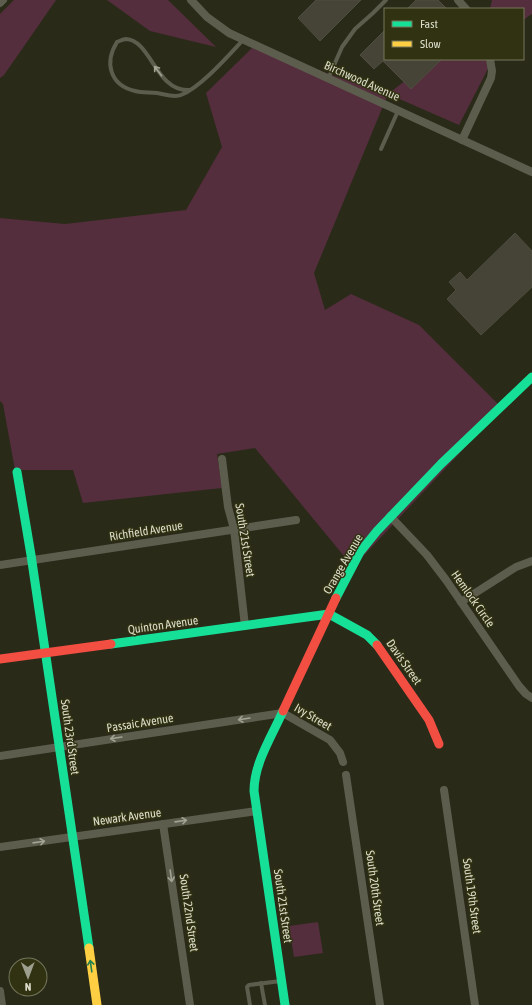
<svg xmlns="http://www.w3.org/2000/svg" width="532" height="1005" font-family="'Asap Condensed',sans-serif">
<rect width="100%" height="100%" fill="#2a2a19"/>
<g fill="#542e3d">
<polygon points="14,0 56,0 4,75 0,78 0,14"/>
<polygon points="107,0 168,0 216,47 150,31"/>
<polygon points="492,0 532,0 532,14 523,20 523,9 490,9"/>
<polygon points="252,48 388,94 433,59 493,59 459,125 388,94 314,273 325,310 351,294 419,325 502,408 353,567 255,448 217,454 222,488 83,503 73,470 15,470 3,404 0,401 0,218 65,224 186,210 222,147 206,93"/>
<polygon points="318,922 323,953 294,957 289,926"/>
</g>
<g fill="#454436" stroke="#4f4d3f">
<polygon points="316,0 361,0 320,41 298,18"/>
<polygon points="416,0 438,0 447,9 407,9"/>
<polygon points="385,30 385,59 442,59 411,89 383,61 374,69 360,55"/>
<polygon points="515,233 532,251 532,287 481,335 447,299 456,290 449,282 460,272 467,280"/>
</g>
<g fill="none" stroke-linecap="round" stroke-linejoin="round">
<g stroke="#5d5d4e" stroke-width="4">
<polyline points="328,79 342,47 355,29 373,13 386,0"/>
<path d="M189,90C156,92 151,40 126,39C123,39 120,41 117,42C104,63 110,85 135,91C142,93 150,92 157,93C164,94 174,98 181,95C201,87 228,56 243,40"/>
<polyline points="381,149 398,111"/>
<polyline points="261,983 265,1005"/>
<polyline points="250,1005 247,987 249,985 281,981"/>
</g>
<g stroke="#5d5d4e" stroke-width="8">
<polyline points="191,0 207,17 229,33 532,172"/>
<polyline points="458,0 466,9"/>
<polyline points="0,3 3,0"/>
<polyline points="462,140 491,78 492,71 490,59"/>
<polyline points="222,459 228,507 234,529 245,626"/>
<polyline points="390,516 427,555 446,580 519,686 526,694 532,698"/>
<polyline points="0,565 296,520"/>
<polyline points="461,602 516,567 532,561"/>
<polyline points="0,756 283,713 330,740 340,753 343,762"/>
<polyline points="346,775 380,1005"/>
<polyline points="444,790 475,1005"/>
<polyline points="163,824 190,1005"/>
<polyline points="0,847 257,811"/>
<polyline points="0,991 2,1005"/>
</g>
<g stroke="#16e098" stroke-width="9">
<polyline points="17,472 31,555 89,948"/>
<polyline points="336,598 360,552 377,531 441,464 532,377"/>
<polyline points="111,644 329,614 367,635 377,645"/>
<path d="M283,711C272,736 254,763 254,791L285,1005"/>
</g>
<polyline stroke="#ffcf43" stroke-width="9" points="89,948 97,1005"/>
<g stroke="#f24e42" stroke-width="9">
<polyline points="377,645 429,720 439,744"/>
<polyline points="0,659 111,644"/>
<polyline points="283,711 336,598"/>
</g>
</g>
<defs><path id="oneway-shaft" d="M-6 0H5M1.5-3L5.5 0L1.5 3" fill="none" stroke-width="1.6" stroke-linecap="round" stroke-linejoin="round"/></defs>
<g stroke="#a2a393">
<use href="#oneway-shaft" transform="translate(158 71) rotate(-127)"/>
<use href="#oneway-shaft" transform="translate(244 719) rotate(171)"/>
<use href="#oneway-shaft" transform="translate(116 738) rotate(171)"/>
<use href="#oneway-shaft" transform="translate(181 821) rotate(-8)"/>
<use href="#oneway-shaft" transform="translate(39 842) rotate(-8)"/>
<use href="#oneway-shaft" transform="translate(171 876) rotate(82)"/>
</g>
<use stroke="#24804e" href="#oneway-shaft" transform="translate(91 966) rotate(-98)"/>
<g text-anchor="middle" stroke-width="3" stroke-linejoin="round" paint-order="stroke">
<g font-size="12" fill="#dbddcb" stroke="#303211">
<text transform="translate(362 81) rotate(24)" y="4">Birchwood Avenue</text>
<text transform="translate(146 531) rotate(-9)" y="4">Richfield Avenue</text>
<text transform="translate(245 540) rotate(81)" y="4">South 21st Street</text>
<text transform="translate(343 564) rotate(-60)" y="4">Orange Avenue</text>
<text transform="translate(473 599) rotate(55)" y="4">Hemlock Circle</text>
<text transform="translate(163 625) rotate(-8)" y="4">Quinton Avenue</text>
<text transform="translate(404 662) rotate(55)" y="4">Davis Street</text>
<text transform="translate(313 717) rotate(30)" y="4">Ivy Street</text>
<text transform="translate(140 723) rotate(-9)" y="4">Passaic Avenue</text>
<text transform="translate(70 737) rotate(82)" y="4">South 23rd Street</text>
<text transform="translate(127 817) rotate(-8)" y="4">Newark Avenue</text>
<text transform="translate(375 888) rotate(82)" y="4">South 20th Street</text>
<text transform="translate(472 896) rotate(82)" y="4">South 19th Street</text>
<text transform="translate(283 906) rotate(82)" y="4">South 21st Street</text>
<text transform="translate(189 913) rotate(82)" y="4">South 22nd Street</text>
</g>
</g>
<rect x="384" y="8" width="140" height="52" fill="#303211" stroke="#74765b"/>
<rect x="392" y="21" width="20" height="6" fill="#16e098" stroke="#74765b"/>
<text x="420" y="28" font-size="12" fill="#dbddcb">Fast</text>
<rect x="392" y="41" width="20" height="6" fill="#ffcf43" stroke="#74765b"/>
<text x="420" y="48" font-size="12" fill="#dbddcb">Slow</text>
<g transform="translate(28 977) rotate(179)"><circle r="19" fill="#303211" stroke="#74765b"/>
<path d="M0-3L7 15L0 10L-7 15Z" fill="#9d9e8d"/>
<text y="-6" font-size="11" font-weight="bold" text-anchor="middle" fill="#dbddcb">N</text>
</g>
</svg>
